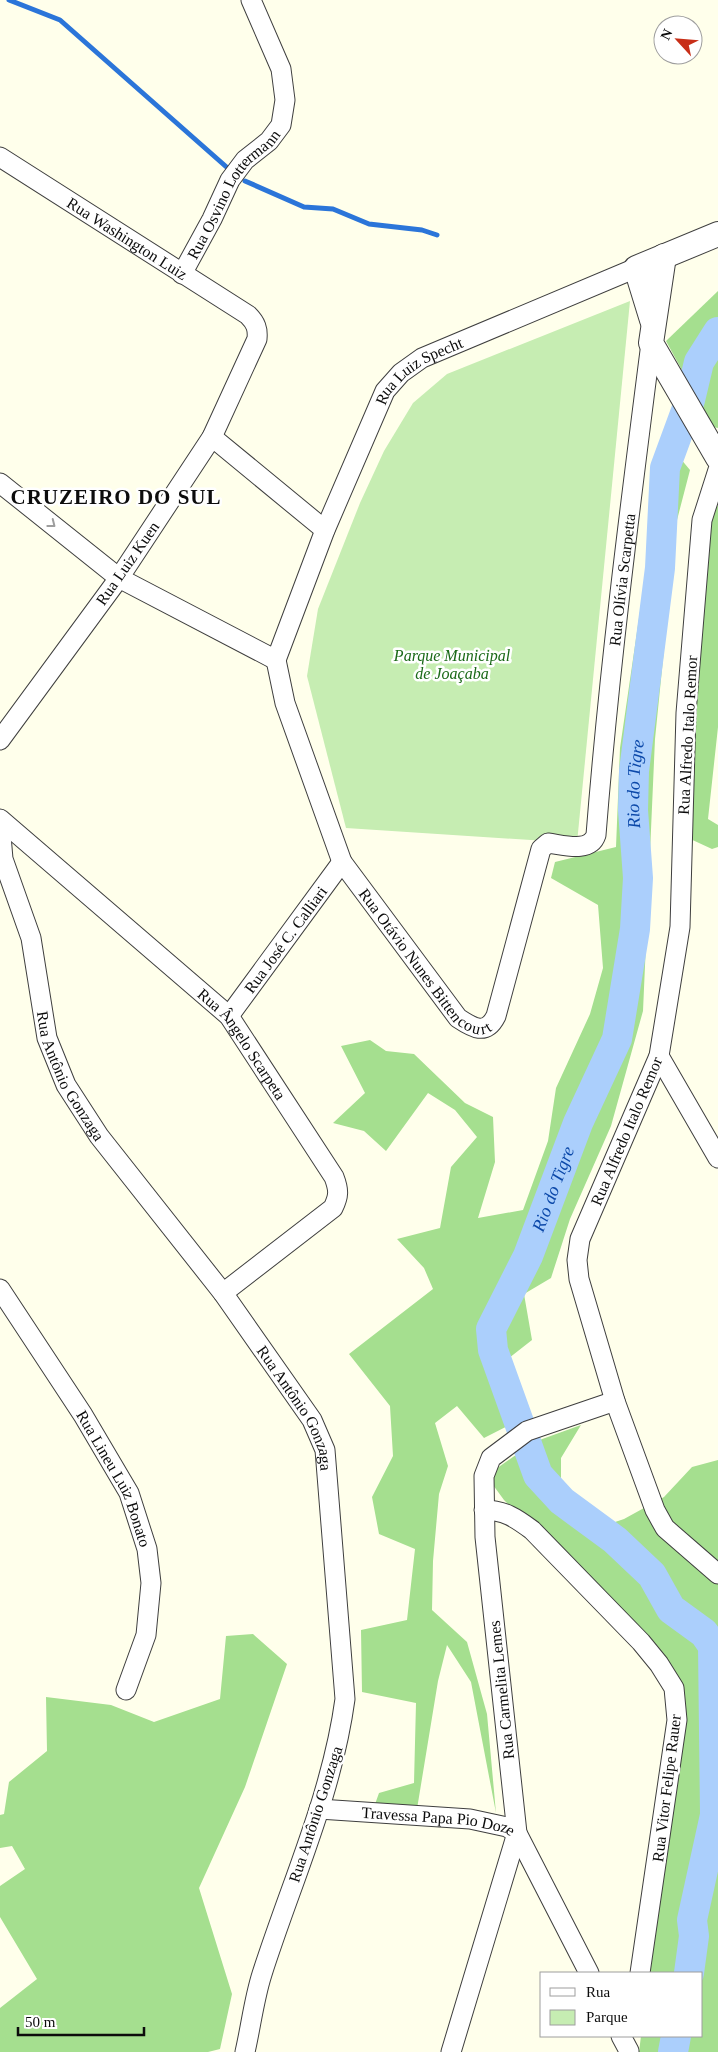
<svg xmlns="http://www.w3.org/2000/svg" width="718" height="2052" font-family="Georgia,serif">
<rect width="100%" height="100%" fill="#ffffeb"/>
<polygon fill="#c6edb2" points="630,301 577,843 346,828 307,676 318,609 360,503 384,451 413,403 447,374"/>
<g fill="#a5df8f">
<polygon points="718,291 718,428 713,427 666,341"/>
<polygon points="665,440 690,470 677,520 655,739 643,1011 611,1126 570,1219 551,1278 524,1294 532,1340 509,1358 525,1417 484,1438 457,1406 435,1423 448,1466 439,1494 433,1561 432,1610 467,1642 487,1714 496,1813 471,1682 447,1645 438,1681 417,1809 374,1807 379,1793 414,1783 416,1703 362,1692 361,1630 407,1620 415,1549 379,1534 372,1497 393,1456 390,1406 349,1354 433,1289 424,1268 397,1239 440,1228 451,1167 477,1137 455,1110 428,1093 386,1151 364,1131 333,1123 365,1093 341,1046 370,1040 386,1051 414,1054 465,1103 493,1117 495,1162 478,1218 523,1210 548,1141 556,1088 590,1014 603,968 598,905 551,878 555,862 616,847 620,748"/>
<polygon points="713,495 718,507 718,727 708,819 718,825 718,847 712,849 686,837 689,682"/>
<polygon points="581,1425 561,1458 561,1485 603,1526 624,1519 664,1497 692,1467 718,1460 718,2052 639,2052 641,2036 702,2036 702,1973 650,1973 676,1789 680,1692 584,1581 504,1500 493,1485 493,1471 534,1442"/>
<polygon points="253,1634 287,1664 245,1787 199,1888 232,1994 220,2049 208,2052 0,2052 0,2008 37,1979 0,1917 0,1886 25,1869 12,1846 0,1848 0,1815 4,1814 9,1782 47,1751 46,1697 111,1705 154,1722 220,1699 226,1636"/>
</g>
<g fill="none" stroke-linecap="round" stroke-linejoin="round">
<g stroke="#2b75d9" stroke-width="5">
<polyline points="9,0 60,20 231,171"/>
<polyline points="245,181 304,207 333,209 369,224 422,230 437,235"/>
</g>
<g stroke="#abcffc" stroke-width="30">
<path id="s1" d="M689,1973L694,1936L692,1920L715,1815L713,1646L704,1633L671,1609L652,1575L615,1540L562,1501L538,1475L493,1350L491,1329L528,1256L578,1123L617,1039L635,929L638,878L633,810L634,771L660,568L665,468L690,400L699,362L718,332"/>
<polyline points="673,2052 676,2036"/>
</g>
<g stroke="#3f3f3f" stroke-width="21">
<g id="minor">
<path id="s2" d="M0,157L248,315C256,323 258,329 257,339L212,437L119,578L0,740"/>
<path id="s3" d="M182,274L212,219L230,180L245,160L269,141L281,125L285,100L281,69L251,0"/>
<polyline points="212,437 325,530"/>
<polyline points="718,470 702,520 686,713 680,927 659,1056 580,1239 577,1260 579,1279 615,1401 655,1510 665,1528 718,1574"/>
<polyline points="0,483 119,578 276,660"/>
<path id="s4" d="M276,660L285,703L342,862L458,1018C473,1028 486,1036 496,1016L541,849L548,843C564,845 590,853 596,835C609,670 630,507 651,343"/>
<path id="s5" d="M276,660L325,530L385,391L401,373L422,358L636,268"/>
<path id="s6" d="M0,819L229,1016L334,1177C339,1190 339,1196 333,1208L223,1293"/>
<path id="s7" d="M0,824L3,859L31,938L47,1038L66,1085L99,1136L223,1293L312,1420L325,1450L345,1699C332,1795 291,1883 262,1974C254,1999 251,2026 245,2052"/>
<path id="s8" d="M229,1016L342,862"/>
<polyline points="659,1056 718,1158"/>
<path id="s9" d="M0,1289L83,1415L129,1493L147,1549L151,1583L146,1635L126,1690"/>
<path d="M484,1510C504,1510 516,1518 532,1530L641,1642L659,1664L674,1688L677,1720L640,1973"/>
<path id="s10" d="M319,1809L470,1819L507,1827L517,1833L589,1973"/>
<polyline points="621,2036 629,2051"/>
<polyline points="451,2052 517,1833 485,1537 484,1476 491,1458 527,1431 615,1401"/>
</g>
</g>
<g stroke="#3f3f3f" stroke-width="26">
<g id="tertiary">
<polyline points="664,256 651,343 718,458"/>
<polyline points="652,320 636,268 718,234"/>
</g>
</g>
<use href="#minor" stroke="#fff" stroke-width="19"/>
<use href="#tertiary" stroke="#fff" stroke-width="24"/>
</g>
<defs><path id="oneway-chevron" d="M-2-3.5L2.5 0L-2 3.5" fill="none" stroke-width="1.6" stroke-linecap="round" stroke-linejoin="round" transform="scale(1.25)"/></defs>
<use stroke="#9e9e9e" href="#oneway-chevron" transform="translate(52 524) rotate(38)"/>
<g text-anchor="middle" stroke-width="5" stroke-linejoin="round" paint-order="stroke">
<g font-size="16" fill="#0c0c0c" stroke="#fff">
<text dy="6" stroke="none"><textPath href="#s3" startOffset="96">Rua Osvino Lottermann</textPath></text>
<text dy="6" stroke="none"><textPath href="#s2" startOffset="151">Rua Washington Luiz</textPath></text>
<text dy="6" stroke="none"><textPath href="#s5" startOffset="330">Rua Luiz Specht</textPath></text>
<text transform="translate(127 563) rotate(-55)" y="6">Rua Luiz Kuen</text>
<text dy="6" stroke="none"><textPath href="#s4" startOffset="945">Rua Olívia Scarpetta</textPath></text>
<text transform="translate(687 735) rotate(-87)" y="6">Rua Alfredo Italo Remor</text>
<text dy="6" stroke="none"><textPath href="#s8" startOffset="95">Rua José C. Calliari</textPath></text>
<text dy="6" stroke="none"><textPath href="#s4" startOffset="345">Rua Otávio Nunes Bittencourt</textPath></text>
<text dy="6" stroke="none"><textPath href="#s6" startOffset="332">Rua Ângelo Scarpeta</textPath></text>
<text dy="6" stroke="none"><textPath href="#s7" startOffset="264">Rua Antônio Gonzaga</textPath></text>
<text transform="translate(626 1131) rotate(-67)" y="6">Rua Alfredo Italo Remor</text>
<text dy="6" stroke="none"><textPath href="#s7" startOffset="669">Rua Antônio Gonzaga</textPath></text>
<text dy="6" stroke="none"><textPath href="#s9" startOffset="222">Rua Lineu Luiz Bonato</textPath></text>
<text transform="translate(501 1690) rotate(-96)" y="6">Rua Carmelita Lemes</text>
<text transform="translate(666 1788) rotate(-83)" y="6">Rua Vitor Felipe Rauer</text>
<text transform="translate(315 1814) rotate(-72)" y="6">Rua Antônio Gonzaga</text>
<text dy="6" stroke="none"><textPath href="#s10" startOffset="120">Travessa Papa Pio Doze</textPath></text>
</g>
<g font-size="16" font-style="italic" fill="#1a6917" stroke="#fff">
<text x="452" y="661">Parque Municipal<tspan x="452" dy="18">de Joaçaba</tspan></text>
</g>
<g font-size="18" font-style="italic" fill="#0b48a9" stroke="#fff">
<text dy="6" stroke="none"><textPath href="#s1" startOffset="1305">Rio do Tigre</textPath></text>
<text dy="6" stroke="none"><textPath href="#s1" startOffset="885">Rio do Tigre</textPath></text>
</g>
<g font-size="21" font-weight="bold" letter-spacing="1" fill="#0c0c0c" stroke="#fff">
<text x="116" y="504">CRUZEIRO DO SUL</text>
</g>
</g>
<rect x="540" y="1972" width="162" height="65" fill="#ffffff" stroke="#9e9e9e"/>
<rect x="550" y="1988" width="25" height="8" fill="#ffffff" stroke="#9e9e9e"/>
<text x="586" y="1997" font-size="15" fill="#0c0c0c">Rua</text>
<rect x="550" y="2010" width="25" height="15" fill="#c6edb2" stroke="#9e9e9e"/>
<text x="586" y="2022" font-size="15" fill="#0c0c0c">Parque</text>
<g transform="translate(678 40) rotate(296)"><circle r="24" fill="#ffffff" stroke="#9e9e9e"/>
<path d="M0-4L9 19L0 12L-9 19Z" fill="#c82f18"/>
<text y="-8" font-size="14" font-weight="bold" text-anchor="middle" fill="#0c0c0c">N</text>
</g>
<path d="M18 2027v8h126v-8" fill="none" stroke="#0c0c0c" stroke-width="2.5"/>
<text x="25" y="2027" font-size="15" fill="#0c0c0c" stroke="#ffffff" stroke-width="4" paint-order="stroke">50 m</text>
</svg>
